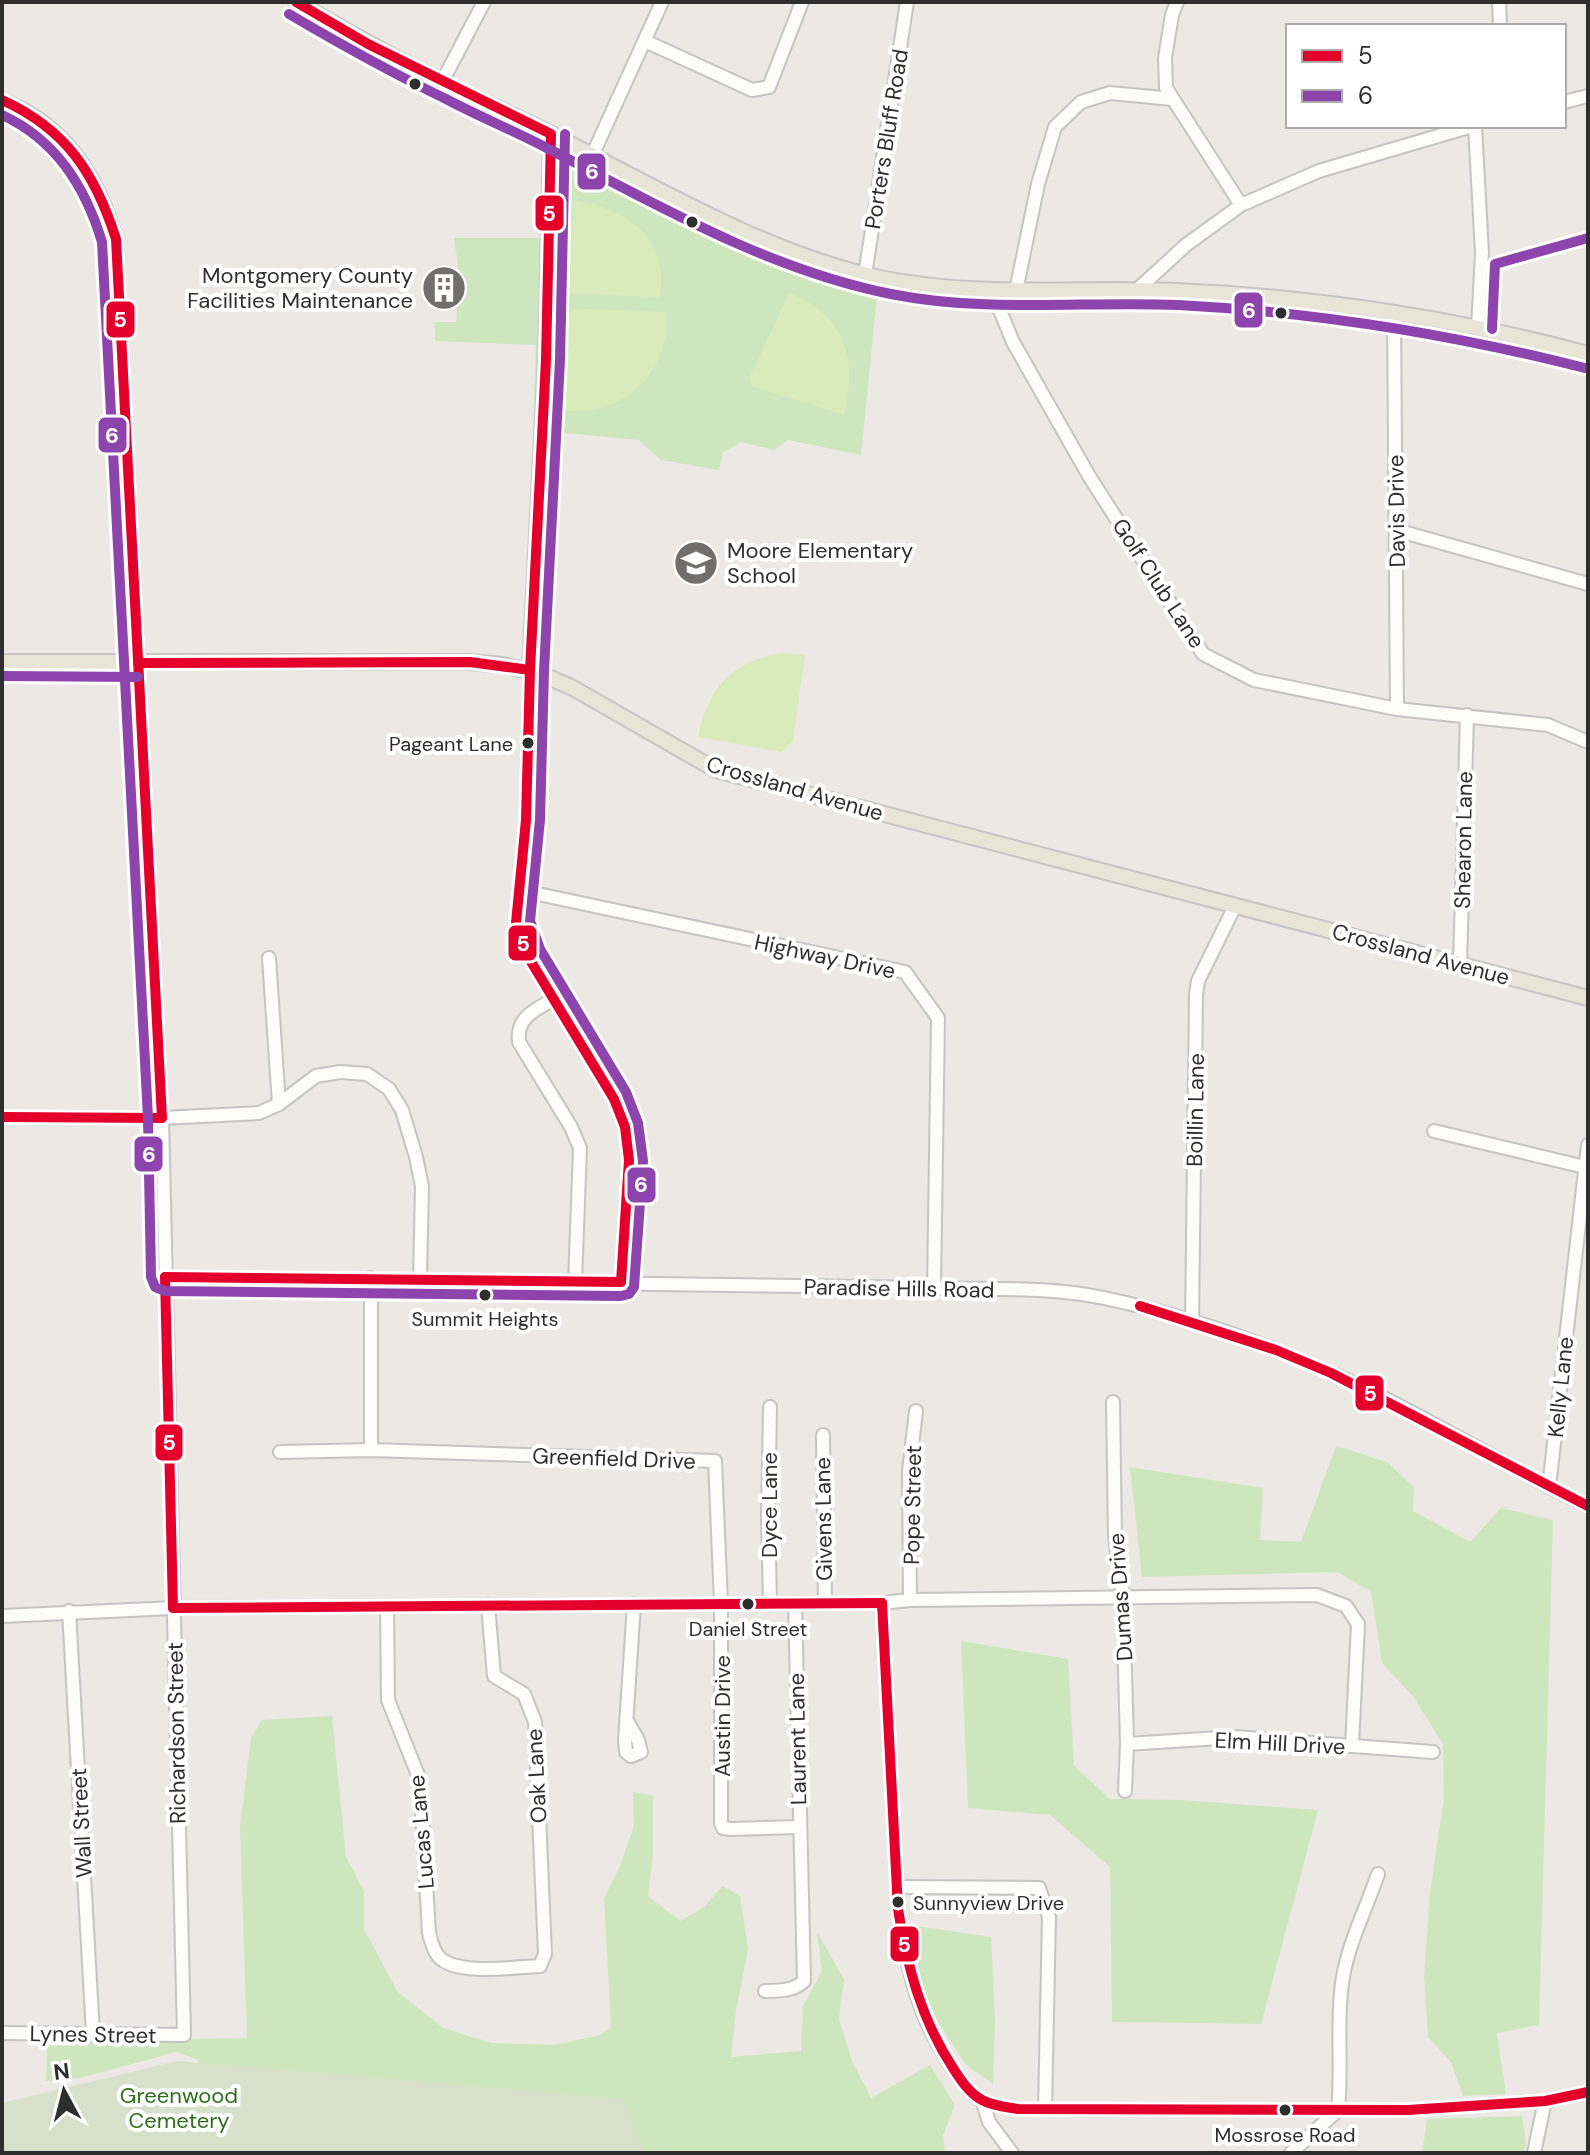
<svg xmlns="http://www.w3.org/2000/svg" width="1590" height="2155" font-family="'DM Sans',sans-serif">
<rect width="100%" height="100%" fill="#ece8e4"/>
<g fill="#cee6be">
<polygon points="589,164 749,244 804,265 878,287 861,455 788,440 774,450 741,442 723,452 719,470 661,460 639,440 533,430 536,345 435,341 435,322 456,322 458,281 460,280 454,238 560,238 563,176 573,166"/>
<polygon points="1336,1446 1387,1462 1414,1487 1413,1511 1470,1542 1501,1508 1553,1520 1539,2025 1497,2033 1506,2094 1463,2096 1451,2062 1428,2037 1424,1977 1430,1892 1444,1798 1443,1744 1412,1695 1382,1663 1371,1592 1338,1572 1142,1577 1130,1467 1263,1488 1260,1540 1301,1542"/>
<polygon points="961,1641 1068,1659 1074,1766 1110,1799 1180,1800 1318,1810 1261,2024 1112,2022 1110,1867 1050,1815 968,1808"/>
<polygon points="332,1716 346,1857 364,1891 364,1929 397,1991 443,2028 492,2043 554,2045 601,2035 611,2027 604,1898 620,1866 634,1825 633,1792 653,1796 653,1853 648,1896 680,1921 703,1908 722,1886 740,1896 748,1949 736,2010 731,2057 801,2051 803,2006 822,1971 817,1932 844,1979 839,2019 852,2061 871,2098 930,2065 955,2105 943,2135 945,2153 161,2153 212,2075 196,2059 176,2052 80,2078 46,2081 47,2042 247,2038 240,1828 251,1738 262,1720"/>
<polygon points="910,1925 991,1937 995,2020 993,2084 966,2065 938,2022 923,1989"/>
<polygon points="1522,2116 1526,2143 1524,2153 1422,2153 1427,2119"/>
</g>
<polygon fill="#d8e0cc" points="177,2061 622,2099 643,2153 2,2153 2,2103"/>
<g fill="#d9eabb">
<path d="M574,200C627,209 669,237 660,297L573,294L568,286Z"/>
<path d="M789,293C846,315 858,360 844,415L752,386L749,379Z"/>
<path d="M575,309L666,312C671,355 643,397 601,408C589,411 576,411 563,411L566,316Z"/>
<path d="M781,653L805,655L793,741L782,752L698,737C708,688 731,662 781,653Z"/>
</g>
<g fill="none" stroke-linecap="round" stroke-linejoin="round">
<g stroke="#c5c4c5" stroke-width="16">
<g id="minor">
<polyline points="1177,2 1172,15 1165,58 1166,88 1241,205"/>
<polyline points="1499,2 1500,26"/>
<polyline points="645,41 752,90 769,87 802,2"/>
<polyline points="442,82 484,2"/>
<path d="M2,100C64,123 99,177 116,239L162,1118L184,2035L2,2033"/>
<polyline points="1564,102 1588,96"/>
<polyline points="1475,126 1482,253 1478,328"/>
<polyline points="592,156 662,2"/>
<polyline points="865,275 907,2"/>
<polyline points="1138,289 1186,245 1241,205 1319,171 1472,126"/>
<polyline points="992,291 1013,342 1089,476 1203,654 1254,680 1397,709 1548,725 1588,742"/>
<polyline points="1016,291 1038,184 1055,127 1081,102 1110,93 1173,99"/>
<polyline points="1394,312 1397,709"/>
<polyline points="1396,530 1588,584"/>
<polyline points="530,670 526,820 516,928 527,955 614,1099 625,1127 629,1160 621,1282"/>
<polyline points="519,890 905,972 938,1018 934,1288"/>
<polyline points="269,958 279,1104"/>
<polyline points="1460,964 1467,715"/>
<path d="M554,999C535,1010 516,1017 519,1042L571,1127L580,1148L575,1282"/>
<polyline points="2,1117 162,1118 259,1113 279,1104 316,1076 340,1072 367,1074 389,1089 402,1110 416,1157 422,1186 420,1279"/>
<polyline points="1434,1131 1585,1167"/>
<path d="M165,1277L934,1288C990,1290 1049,1286 1104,1298C1176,1313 1262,1342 1329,1372C1418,1411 1501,1464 1588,1506"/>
<polyline points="371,1278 371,1450"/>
<polyline points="1192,1323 1196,994 1198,981 1235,906"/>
<polyline points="1113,1402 1115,1537 1123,1597 1127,1744 1125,1791"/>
<polyline points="823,1435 825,1603"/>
<polyline points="280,1452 371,1450 715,1461 721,1603 721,1823 723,1828 730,1829 799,1827"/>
<polyline points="1549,1487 1588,1145"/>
<polyline points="910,1600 909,1471 916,1411"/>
<polyline points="770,1603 768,1515 770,1407"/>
<path d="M882,1603L898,1909C908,1973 918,2019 956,2073C963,2082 970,2094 981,2100C992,2106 1006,2107 1018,2109L1408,2110L1545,2101L1588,2092"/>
<path d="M387,1606L388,1700L420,1780L429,1933C431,1940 433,1951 439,1957C457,1976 515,1967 540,1966L545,1954L535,1722L524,1694L494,1676L488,1605"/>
<polyline points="69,1611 93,2034"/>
<polyline points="2,1616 173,1608 882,1603 910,1600 1317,1595 1346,1606 1358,1624 1352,1746"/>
<polyline points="627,1721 638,1740 641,1752 631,1756 626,1752 625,1741 634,1604"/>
<polyline points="1127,1744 1235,1737 1433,1752"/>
<polyline points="897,1887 1039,1888 1049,1917 1045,2109"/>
<path d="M765,1991C778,1991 794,1991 804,1981L795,1603"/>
<polyline points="983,2102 989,2122 1012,2153"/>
<path d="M1291,2153L1338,2110C1342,2071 1337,2032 1341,1992C1344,1952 1365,1912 1378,1874"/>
<polyline points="1534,2153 1545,2101"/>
</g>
</g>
<g stroke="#c6c5c4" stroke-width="18">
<g id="major">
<path d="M296,2C344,30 391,56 440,81C477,100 515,115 551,134C657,188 779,261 896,281C989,297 1083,287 1176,291C1316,297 1453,318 1588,354"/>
<polyline points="2,662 470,662 502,665 541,674 573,688 716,770 1588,998"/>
<polyline points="530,670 546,360 551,134"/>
</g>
</g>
<use href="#minor" stroke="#fcfcfb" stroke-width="12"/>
<use href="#major" stroke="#e8e4d6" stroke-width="14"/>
<g stroke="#fff" stroke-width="16">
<g id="bus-1">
<polyline points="296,2 368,44 551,134 546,360 530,670 526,820 516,923 527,955 614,1099 625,1127 629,1160 621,1282"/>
<path d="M2,100C66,129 95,173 116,239L162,1118"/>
<polyline points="138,663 470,662 530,670"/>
<polyline points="2,1117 162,1118"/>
<polyline points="165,1277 621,1282"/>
<polyline points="165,1277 173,1608"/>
<polyline points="1140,1306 1276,1350 1331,1373 1588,1506"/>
<path d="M882,1603L898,1909C907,1966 921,2019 953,2068C960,2079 969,2093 982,2100C993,2106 1006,2107 1018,2109L1408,2110L1545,2101L1588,2092"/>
<polyline points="173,1608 882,1603"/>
</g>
</g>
<g stroke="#fff" stroke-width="16">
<g id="bus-2">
<path d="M289,14C340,44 392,73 446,99C478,116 512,130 545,147C656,204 766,269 891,294C985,313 1083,301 1178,305C1316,312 1451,334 1585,368"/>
<path d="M2,115C56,140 85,186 102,242L148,1118L151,1277L155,1287L165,1291L621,1296L629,1294L634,1287L643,1161L638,1123L626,1092L540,949L530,921L540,820L544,671L560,360L565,134"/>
<polyline points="1492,329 1495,264 1588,238"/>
<polyline points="2,676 138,677"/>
</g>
</g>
<use href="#bus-1" stroke="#e4002b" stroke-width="10"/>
<use href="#bus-2" stroke="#8e44ad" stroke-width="10"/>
</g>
<defs>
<g id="building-disc" transform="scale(2.3)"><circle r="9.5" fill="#706f6e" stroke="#fff"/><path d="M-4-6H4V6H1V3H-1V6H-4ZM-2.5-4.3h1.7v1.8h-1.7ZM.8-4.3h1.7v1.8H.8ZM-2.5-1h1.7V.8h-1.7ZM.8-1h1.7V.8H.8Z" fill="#fff"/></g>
<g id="school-disc" transform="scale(2.3)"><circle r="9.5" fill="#706f6e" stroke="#fff"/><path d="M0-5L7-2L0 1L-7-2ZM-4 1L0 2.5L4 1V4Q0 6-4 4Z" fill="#fff"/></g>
</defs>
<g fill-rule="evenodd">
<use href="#building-disc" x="444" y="288"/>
<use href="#school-disc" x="696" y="563"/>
</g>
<g fill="#2e2e2e" stroke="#fff" stroke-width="3">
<circle cx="415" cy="84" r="7"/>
<circle cx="692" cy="222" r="7"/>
<circle cx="1281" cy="313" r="7"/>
<circle cx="528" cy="743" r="7"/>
<circle cx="485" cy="1295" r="7"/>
<circle cx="748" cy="1604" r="7"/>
<circle cx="898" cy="1902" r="7"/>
<circle cx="1285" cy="2110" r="7"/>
</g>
<g text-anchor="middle" stroke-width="8" stroke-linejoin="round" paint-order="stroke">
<g font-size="20" fill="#2e2e2e" stroke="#fff">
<text x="513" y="751" text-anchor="end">Pageant Lane</text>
<text x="485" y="1326">Summit Heights</text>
<text x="748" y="1636">Daniel Street</text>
<text x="913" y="1910" text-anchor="start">Sunnyview Drive</text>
<text x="1285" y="2142">Mossrose Road</text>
</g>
<g font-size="22" fill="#2e2e2e" stroke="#fff">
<text transform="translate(886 139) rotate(-81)" y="8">Porters Bluff Road</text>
<text transform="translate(1396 511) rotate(-91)" y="8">Davis Drive</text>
<text transform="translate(1159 583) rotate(57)" y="8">Golf Club Lane</text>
<text transform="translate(795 788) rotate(16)" y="8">Crossland Avenue</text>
<text transform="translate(1463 840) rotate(-89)" y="8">Shearon Lane</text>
<text transform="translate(1421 954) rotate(15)" y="8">Crossland Avenue</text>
<text transform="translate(825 956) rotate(12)" y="8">Highway Drive</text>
<text transform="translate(1195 1110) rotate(-89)" y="8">Boillin Lane</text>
<text transform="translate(899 1288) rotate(1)" y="8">Paradise Hills Road</text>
<text transform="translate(1560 1387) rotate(-84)" y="8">Kelly Lane</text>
<text transform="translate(614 1458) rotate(2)" y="8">Greenfield Drive</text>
<text transform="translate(769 1505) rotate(-90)" y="8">Dyce Lane</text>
<text transform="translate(912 1505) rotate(-89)" y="8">Pope Street</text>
<text transform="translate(823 1519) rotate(-91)" y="8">Givens Lane</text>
<text transform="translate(1120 1597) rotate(-94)" y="8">Dumas Drive</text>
<text transform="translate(722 1716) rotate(-90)" y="8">Austin Drive</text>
<text transform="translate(176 1733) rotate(-91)" y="8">Richardson Street</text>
<text transform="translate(797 1739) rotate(-91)" y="8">Laurent Lane</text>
<text transform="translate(1280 1743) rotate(3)" y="8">Elm Hill Drive</text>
<text transform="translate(536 1776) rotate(-93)" y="8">Oak Lane</text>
<text transform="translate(81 1823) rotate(-93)" y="8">Wall Street</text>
<text transform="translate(421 1832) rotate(-95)" y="8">Lucas Lane</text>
<text transform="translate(93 2034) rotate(1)" y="8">Lynes Street</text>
</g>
<g font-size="22" fill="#2e2e2e" stroke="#fff" text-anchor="end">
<text x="413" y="283">Montgomery County<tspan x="413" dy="25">Facilities Maintenance</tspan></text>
<text x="727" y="558" text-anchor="start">Moore Elementary<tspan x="727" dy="25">School</tspan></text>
</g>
<g font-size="22" fill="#2c6e1b" stroke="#fff">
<text x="179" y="2103">Greenwood<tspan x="179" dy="25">Cemetery</tspan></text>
</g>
</g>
<g stroke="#fff" stroke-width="3">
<rect x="576" y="152" width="31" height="39" rx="8" fill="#8e44ad"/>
<rect x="534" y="194" width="31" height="38" rx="8" fill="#e4002b"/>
<rect x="1233" y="291" width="31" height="38" rx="8" fill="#8e44ad"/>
<rect x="105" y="300" width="31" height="39" rx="8" fill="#e4002b"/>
<rect x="97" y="416" width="31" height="38" rx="8" fill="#8e44ad"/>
<rect x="507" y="924" width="31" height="38" rx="8" fill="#e4002b"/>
<rect x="133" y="1135" width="31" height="38" rx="8" fill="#8e44ad"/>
<rect x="626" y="1166" width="31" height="38" rx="8" fill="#8e44ad"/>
<rect x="1354" y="1374" width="31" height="38" rx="8" fill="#e4002b"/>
<rect x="154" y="1423" width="30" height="39" rx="8" fill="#e4002b"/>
<rect x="889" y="1925" width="31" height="38" rx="8" fill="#e4002b"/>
</g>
<g font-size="22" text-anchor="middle" font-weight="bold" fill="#fff">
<text x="592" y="179">6</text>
<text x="549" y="221">5</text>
<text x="1249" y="318">6</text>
<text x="120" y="327">5</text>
<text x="112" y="443">6</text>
<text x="523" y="951">5</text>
<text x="149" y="1162">6</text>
<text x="641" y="1192">6</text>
<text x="1370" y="1401">5</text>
<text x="169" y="1450">5</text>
<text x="904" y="1952">5</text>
</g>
<rect width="1590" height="2155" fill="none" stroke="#2e2e2e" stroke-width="8"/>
<rect x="1286" y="24" width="280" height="104" fill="#ffffff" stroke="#ababab" stroke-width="2"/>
<rect x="1302" y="50" width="40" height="12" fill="#e4002b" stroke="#ababab" stroke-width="2"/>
<text x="1358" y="64" font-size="24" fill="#2e2e2e">5</text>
<rect x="1302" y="90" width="40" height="12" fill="#8e44ad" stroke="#ababab" stroke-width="2"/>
<text x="1358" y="104" font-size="24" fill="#2e2e2e">6</text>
<g transform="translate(64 2091) rotate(353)" stroke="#ffffff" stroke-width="6" paint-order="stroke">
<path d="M0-6L14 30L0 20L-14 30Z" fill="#2e2e2e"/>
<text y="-12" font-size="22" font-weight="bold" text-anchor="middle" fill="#2e2e2e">N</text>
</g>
</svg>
